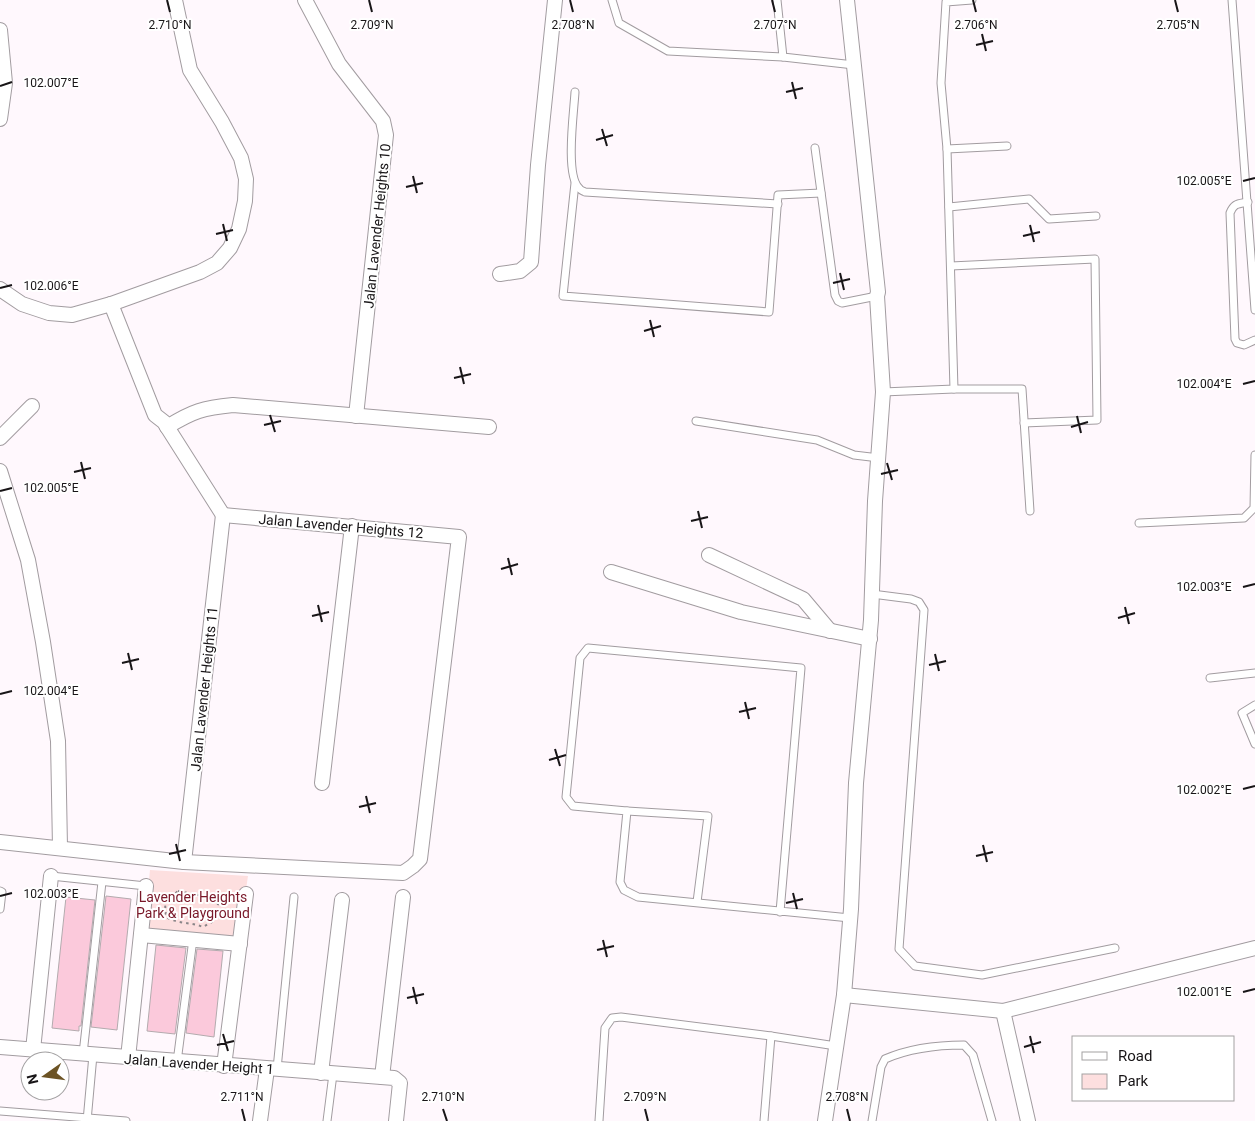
<svg xmlns="http://www.w3.org/2000/svg" width="1255" height="1121" font-family="Roboto,sans-serif">
<rect width="100%" height="100%" fill="#fff8fd"/>
<polygon fill="#fddfdf" points="150,870 248,876 238,942 144,933"/>
<g fill="#fbc9db" stroke="#b3abae">
<polygon points="106,896 131,899 117,1030 91,1027"/>
<polygon points="66,897 95,900 81,1026 79,1026 79,1031 52,1028"/>
<polygon points="156,945 186,948 175,1034 147,1031"/>
<polygon points="197,949 223,951 214,1037 186,1033"/>
</g>
<g fill="none" stroke-linecap="round" stroke-linejoin="round">
<g stroke="#a29ca0" stroke-width="9">
<g id="service">
<polyline points="612,0 619,23 668,51 783,57"/>
<polyline points="777,0 783,57 854,65"/>
<polyline points="1232,0 1255,310"/>
<path d="M575,92C574,111 565,175 579,188C580,190 583,191 585,192L778,204"/>
<polyline points="815,148 835,295 838,301 842,303 877,296"/>
<polyline points="947,149 1007,146"/>
<polyline points="575,183 563,296 769,312 778,195 821,193"/>
<path d="M1248,202C1238,204 1234,203 1230,213L1235,339L1237,343L1244,345L1255,340"/>
<polyline points="949,207 1029,199 1049,219 1096,216"/>
<polyline points="951,266 1095,259 1097,420 1024,423"/>
<polyline points="954,389 1022,389 1030,511"/>
<polyline points="883,392 954,389 947,149 941,83 946,2 972,0"/>
<polyline points="696,421 817,440 854,455 879,458"/>
<polyline points="1139,523 1244,518 1254,508 1255,455"/>
<polyline points="872,594 911,599 919,602 924,610 899,949 915,966 982,975 1115,948"/>
<polyline points="1210,678 1255,673"/>
<polyline points="1255,705 1242,713 1255,744"/>
<polyline points="627,811 708,816 697,902"/>
<polyline points="51,876 146,886"/>
<polyline points="0,891 2,892 0,909"/>
<polyline points="780,912 801,668 588,648 580,658 566,797 573,806 627,811 620,882 624,890 638,897 850,918"/>
<polyline points="83,1054 102,882"/>
<polyline points="177,1062 193,939"/>
<polyline points="277,1069 294,897"/>
<polyline points="0,1111 126,1121"/>
<polyline points="87,1121 93,1055"/>
<polyline points="327,1121 333,1074"/>
<polyline points="599,1121 605,1028 612,1018 621,1017 771,1036 836,1046"/>
<polyline points="764,1121 771,1036"/>
<path d="M872,1121L881,1067L885,1059C908,1049 938,1045 964,1045L973,1055L992,1121"/>
</g>
</g>
<g stroke="#a29ca0" stroke-width="16">
<g id="minor">
<polyline points="305,0 339,64 383,121 386,135 356,416"/>
<polyline points="0,30 5,83 0,119"/>
<polyline points="500,274 520,271 531,262 538,165 555,0"/>
<polyline points="0,289 22,304 49,313 72,315 111,304 200,272 217,263 230,248 239,229 245,201 246,179 241,158 222,122 190,70 175,0"/>
<polyline points="111,304 155,415 164,422 223,515"/>
<path d="M167,427C193,411 203,408 233,405L489,427"/>
<polyline points="0,438 32,406"/>
<polyline points="0,471 28,560 43,642 58,741 60,847"/>
<polyline points="709,555 803,599 830,631"/>
<polyline points="611,572 741,612 870,639"/>
<polyline points="322,783 352,526"/>
<polyline points="0,842 184,862 403,873 413,866 420,859 459,537 223,515"/>
<polyline points="184,862 223,515"/>
<polyline points="141,935 240,944"/>
<polyline points="844,995 1003,1011 1255,948"/>
<polyline points="1003,1011 1028,1121"/>
<polyline points="0,1047 394,1078 400,1083 396,1121"/>
<polyline points="33,1050 51,876"/>
<polyline points="128,1058 146,886"/>
<polyline points="224,1066 246,894"/>
<polyline points="321,1073 342,900"/>
<polyline points="382,1077 403,897"/>
<polyline points="260,1121 267,1069"/>
<polyline points="825,1121 844,995 851,909 856,783 871,620 875,501 883,392 877,296 878,292 847,0"/>
</g>
</g>
<path stroke="#8a8588" stroke-width="2" stroke-dasharray="2.5 4" stroke-linecap="butt" d="M178,891L203,896L213,894L218,904L212,922L203,927C191,922 177,924 166,917L165,903Z"/>
<use href="#service" stroke="#fff" stroke-width="7"/>
<use href="#minor" stroke="#fff" stroke-width="14"/>
</g>
<path fill="none" stroke="#181517" stroke-width="2" d="M167,0L170,12M369,0L372,12M570,0L573,12M772,0L775,12M973,0L976,12M1175,0L1178,12M982,34L986,51M976,45L993,41M792,82L796,99M0,86L12,82M786,92L803,88M602,129L607,146M596,140L613,135M413,176L417,193M1243,181L1255,178M406,187L423,183M223,224L227,241M1030,225L1034,242M216,234L233,230M1023,236L1040,232M840,273L844,290M833,283L850,279M0,288L12,285M650,320L654,337M644,331L661,326M460,367L464,384M454,378L471,374M1243,384L1255,381M270,415L275,432M1077,416L1081,433M264,425L281,421M1071,427L1088,422M81,462L85,479M887,463L892,480M74,472L91,468M881,474L898,470M0,491L12,488M698,511L702,528M691,521L708,517M508,558L512,575M501,569L518,564M1243,587L1255,584M318,605L322,622M1125,607L1129,624M312,616L329,612M1118,618L1135,613M128,653L132,670M935,654L939,671M122,663L139,659M929,665L946,661M0,694L12,691M745,702L749,719M739,712L756,708M555,749L560,766M549,760L566,755M1243,789L1255,786M366,796L370,813M359,807L376,803M176,844L180,861M983,845L987,862M169,854L186,850M976,856L993,852M793,893L797,909M0,896L12,893M786,903L803,899M603,940L607,957M597,950L614,946M413,987L417,1004M1243,992L1255,989M407,998L424,994M223,1034L228,1051M1030,1036L1034,1053M217,1045L234,1041M1024,1047L1041,1042M242,1109L245,1121M443,1109L447,1121M645,1109L648,1121M847,1109L850,1121"/>
<g text-anchor="middle" stroke-width="4" stroke-linejoin="round" paint-order="stroke">
<g font-size="14" fill="#181517" stroke="#fff">
<text transform="translate(377 226) rotate(-84)" y="5">Jalan Lavender Heights 10</text>
<text transform="translate(341 526) rotate(5)" y="5">Jalan Lavender Heights 12</text>
<text transform="translate(204 689) rotate(-84)" y="5">Jalan Lavender Heights 11</text>
<text transform="translate(199 1064) rotate(4)" y="5">Jalan Lavender Height 1</text>
</g>
<g font-size="14" fill="#791728" stroke="#fff">
<text x="193" y="902">Lavender Heights<tspan x="193" dy="16">Park &amp; Playground</tspan></text>
</g>
</g>
<g font-size="12" text-anchor="middle" fill="#181517" stroke="#fff" stroke-width="4" stroke-linejoin="round" paint-order="stroke">
<text x="170" y="29">2.710°N</text>
<text x="372" y="29">2.709°N</text>
<text x="573" y="29">2.708°N</text>
<text x="775" y="29">2.707°N</text>
<text x="976" y="29">2.706°N</text>
<text x="1178" y="29">2.705°N</text>
<text x="51" y="87">102.007°E</text>
<text x="1204" y="185">102.005°E</text>
<text x="51" y="290">102.006°E</text>
<text x="1204" y="388">102.004°E</text>
<text x="51" y="492">102.005°E</text>
<text x="1204" y="591">102.003°E</text>
<text x="51" y="695">102.004°E</text>
<text x="1204" y="794">102.002°E</text>
<text x="51" y="898">102.003°E</text>
<text x="1204" y="996">102.001°E</text>
<text x="242" y="1101">2.711°N</text>
<text x="443" y="1101">2.710°N</text>
<text x="645" y="1101">2.709°N</text>
<text x="847" y="1101">2.708°N</text>
</g>
<rect x="1072" y="1036" width="162" height="65" fill="#ffffff" stroke="#a3a1a2"/>
<rect x="1082" y="1052" width="25" height="8" fill="#ffffff" stroke="#a3a1a2"/>
<text x="1118" y="1061" font-size="15" fill="#181517">Road</text>
<rect x="1082" y="1074" width="25" height="15" fill="#fddfdf" stroke="#a3a1a2"/>
<text x="1118" y="1086" font-size="15" fill="#181517">Park</text>
<g transform="translate(45 1076) rotate(256)"><circle r="24" fill="#ffffff" stroke="#a3a1a2"/>
<path d="M0-4L9 19L0 12L-9 19Z" fill="#6c5324"/>
<text y="-8" font-size="14" font-weight="bold" text-anchor="middle" fill="#181517">N</text>
</g>
</svg>
